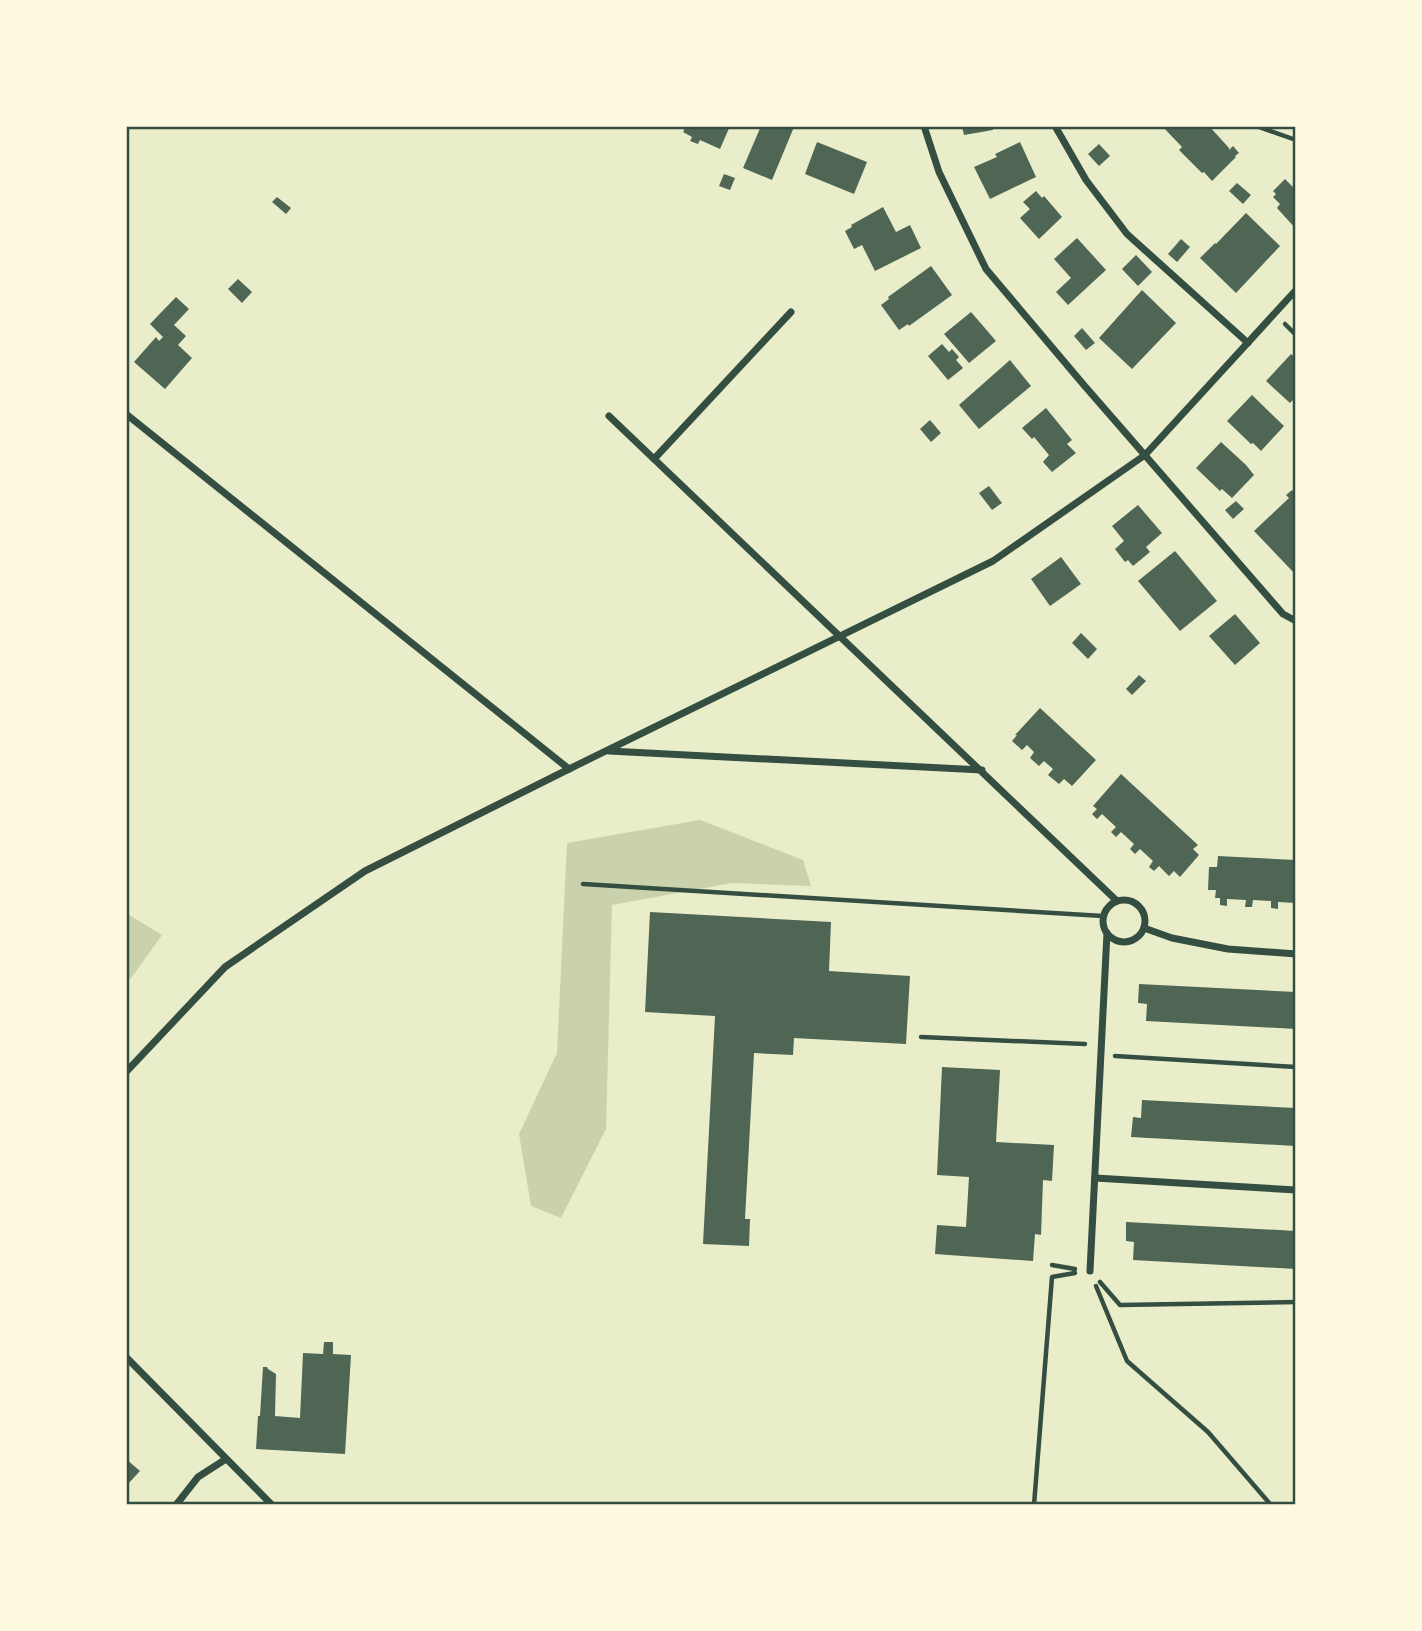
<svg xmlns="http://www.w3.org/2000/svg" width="1422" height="1631" font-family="Jost,sans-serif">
<rect width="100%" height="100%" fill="#e9edc9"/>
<g fill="#cad2ad">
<polygon points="700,820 803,860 811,886 732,883 612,905 606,1129 561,1218 531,1206 519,1134 557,1053 567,843"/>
<polygon points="126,913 162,935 132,977 126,982"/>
</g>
<g fill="#4f6655">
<polygon points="686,126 730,126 720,149 700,140 698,144 690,141 692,137 683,132"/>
<polygon points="761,126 794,127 772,180 743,168"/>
<polygon points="962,126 992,126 993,130 964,135"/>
<polygon points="1162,126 1209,126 1229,148 1229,150 1233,146 1239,153 1235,156 1236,157 1212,181 1204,172 1202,173 1179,150 1182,147"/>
<polygon points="817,142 867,162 854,194 805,174"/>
<polygon points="1020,142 1036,177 990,199 974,167 997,157 995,154"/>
<polygon points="1099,144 1110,156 1099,166 1088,154"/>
<polygon points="724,174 735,178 730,190 719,186"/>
<polygon points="1285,179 1296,190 1296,229 1277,208 1280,204 1273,197 1276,194 1273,191"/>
<polygon points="1237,183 1251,195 1243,204 1229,191"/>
<polygon points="1036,191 1042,198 1044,196 1062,217 1039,239 1020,218 1030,209 1023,202"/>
<polygon points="277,197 291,208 286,214 272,202"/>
<polygon points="883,207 896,232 910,225 921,248 875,271 862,245 854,249 845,231 852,227 851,225"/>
<polygon points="1246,213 1280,246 1236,293 1200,258 1215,243 1216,244"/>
<polygon points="1077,238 1106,270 1068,305 1056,292 1071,278 1054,259"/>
<polygon points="1181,239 1190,247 1177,262 1168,254"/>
<polygon points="1136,255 1152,272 1138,286 1122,269"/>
<polygon points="931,266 952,295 909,326 908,324 899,330 881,305 889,299 888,297"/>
<polygon points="238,279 252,292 242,303 228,289"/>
<polygon points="1142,290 1176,323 1132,369 1099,338"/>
<polygon points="176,297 189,309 174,325 186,336 178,345 192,358 165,389 134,362 156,337 159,341 163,337 150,324"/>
<polygon points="971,312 996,341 969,363 944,334"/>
<polygon points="1082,328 1095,343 1086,350 1074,336"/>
<polygon points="942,344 949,352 952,349 959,357 956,360 963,368 948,380 928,356"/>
<polygon points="1291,354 1296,359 1296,397 1290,403 1266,381"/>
<polygon points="1010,360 1031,386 979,429 959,405"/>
<polygon points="1252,395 1284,426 1261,451 1253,443 1251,444 1227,421"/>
<polygon points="1046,408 1072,440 1067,444 1076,453 1052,472 1043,462 1049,455 1034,437 1032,439 1022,428"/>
<polygon points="930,420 941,433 931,442 920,429"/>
<polygon points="1221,442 1246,465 1254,475 1232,498 1222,489 1220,491 1196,468"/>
<polygon points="989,486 1002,503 992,510 979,493"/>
<polygon points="1292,490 1296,494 1296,575 1254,531 1289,498 1286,495"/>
<polygon points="1236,501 1244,509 1233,519 1225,510"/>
<polygon points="1138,505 1162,533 1146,547 1150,552 1133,566 1128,560 1125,562 1115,549 1124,541 1112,526"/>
<polygon points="1175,551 1217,601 1180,631 1138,581"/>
<polygon points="1061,557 1081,584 1050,606 1031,579"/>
<polygon points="1235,614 1260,643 1235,665 1209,636"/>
<polygon points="1081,633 1097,649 1088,659 1072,643"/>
<polygon points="1139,675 1146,681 1132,695 1126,689"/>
<polygon points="1040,708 1096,760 1072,786 1064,779 1059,784 1048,775 1053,769 1044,761 1039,766 1030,758 1034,752 1027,745 1022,750 1012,741 1017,735 1015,735"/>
<polygon points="1121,774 1198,845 1193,849 1199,855 1180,877 1174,871 1169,876 1159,866 1154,871 1149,867 1153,861 1140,849 1135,854 1130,849 1134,844 1121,832 1116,837 1111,832 1116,827 1102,814 1097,819 1092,814 1097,809 1093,806"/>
<polygon points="1218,856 1296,860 1296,903 1278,902 1278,909 1271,908 1271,901 1253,900 1252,907 1245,907 1246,900 1227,899 1227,906 1220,905 1220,898 1215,898 1216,890 1208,890 1209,867 1217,867"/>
<polygon points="650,912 831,922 829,971 910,976 906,1044 794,1038 793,1055 754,1053 745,1219 750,1219 749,1246 703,1244 715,1016 645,1012"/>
<polygon points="1139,984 1296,992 1296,1029 1146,1021 1147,1004 1138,1003"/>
<polygon points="942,1067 1000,1070 996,1142 1054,1145 1052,1181 1043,1180 1041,1235 1035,1234 1033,1261 935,1254 937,1225 966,1227 969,1177 937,1175"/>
<polygon points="1142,1100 1296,1108 1296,1146 1131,1137 1133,1117 1141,1118"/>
<polygon points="1126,1222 1296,1231 1296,1269 1133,1260 1134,1242 1126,1241"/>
<polygon points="324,1342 333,1342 333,1354 351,1355 345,1454 256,1449 258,1416 260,1416 263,1367 267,1367 268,1369 276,1374 275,1416 300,1418 303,1353 323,1354"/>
<polygon points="126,1459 140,1471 126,1486"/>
</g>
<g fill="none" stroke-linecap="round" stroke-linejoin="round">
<g stroke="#344e41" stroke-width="4.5">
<polyline points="1256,126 1296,140"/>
<polyline points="1285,324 1296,335"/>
<polyline points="583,884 1103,916"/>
<polyline points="921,1037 1085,1044"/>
<polyline points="1115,1056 1296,1067"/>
<polyline points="1052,1265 1075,1269"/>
<polyline points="1100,1282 1120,1305 1296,1302"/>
<polyline points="1096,1286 1127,1361 1208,1432 1271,1505"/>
<polyline points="1034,1505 1052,1277 1075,1273"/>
</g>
<g stroke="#344e41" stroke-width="7">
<polyline points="924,126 939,172 986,269 1083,384 1283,614 1296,621"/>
<polyline points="1055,126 1086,180 1127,234 1248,343"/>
<polyline points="126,414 569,769"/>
<polyline points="609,416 1117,901"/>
<polyline points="654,459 791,312"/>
<polyline points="609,751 982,770"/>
<circle cx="1124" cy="921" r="21"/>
<polyline points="1144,928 1172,938 1228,949 1296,954"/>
<polyline points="126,1072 225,967 365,871 569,769 993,561 1145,455 1296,290"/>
<polyline points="1095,1178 1296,1190"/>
<polyline points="1090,1271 1107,933"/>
<polyline points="126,1357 272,1505"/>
<polyline points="176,1505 198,1477 226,1459"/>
</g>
</g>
<rect width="1422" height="1631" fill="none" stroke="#fefae0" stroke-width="256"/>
<rect x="128" y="128" width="1166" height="1375" fill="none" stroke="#344e41" stroke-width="2.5"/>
</svg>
